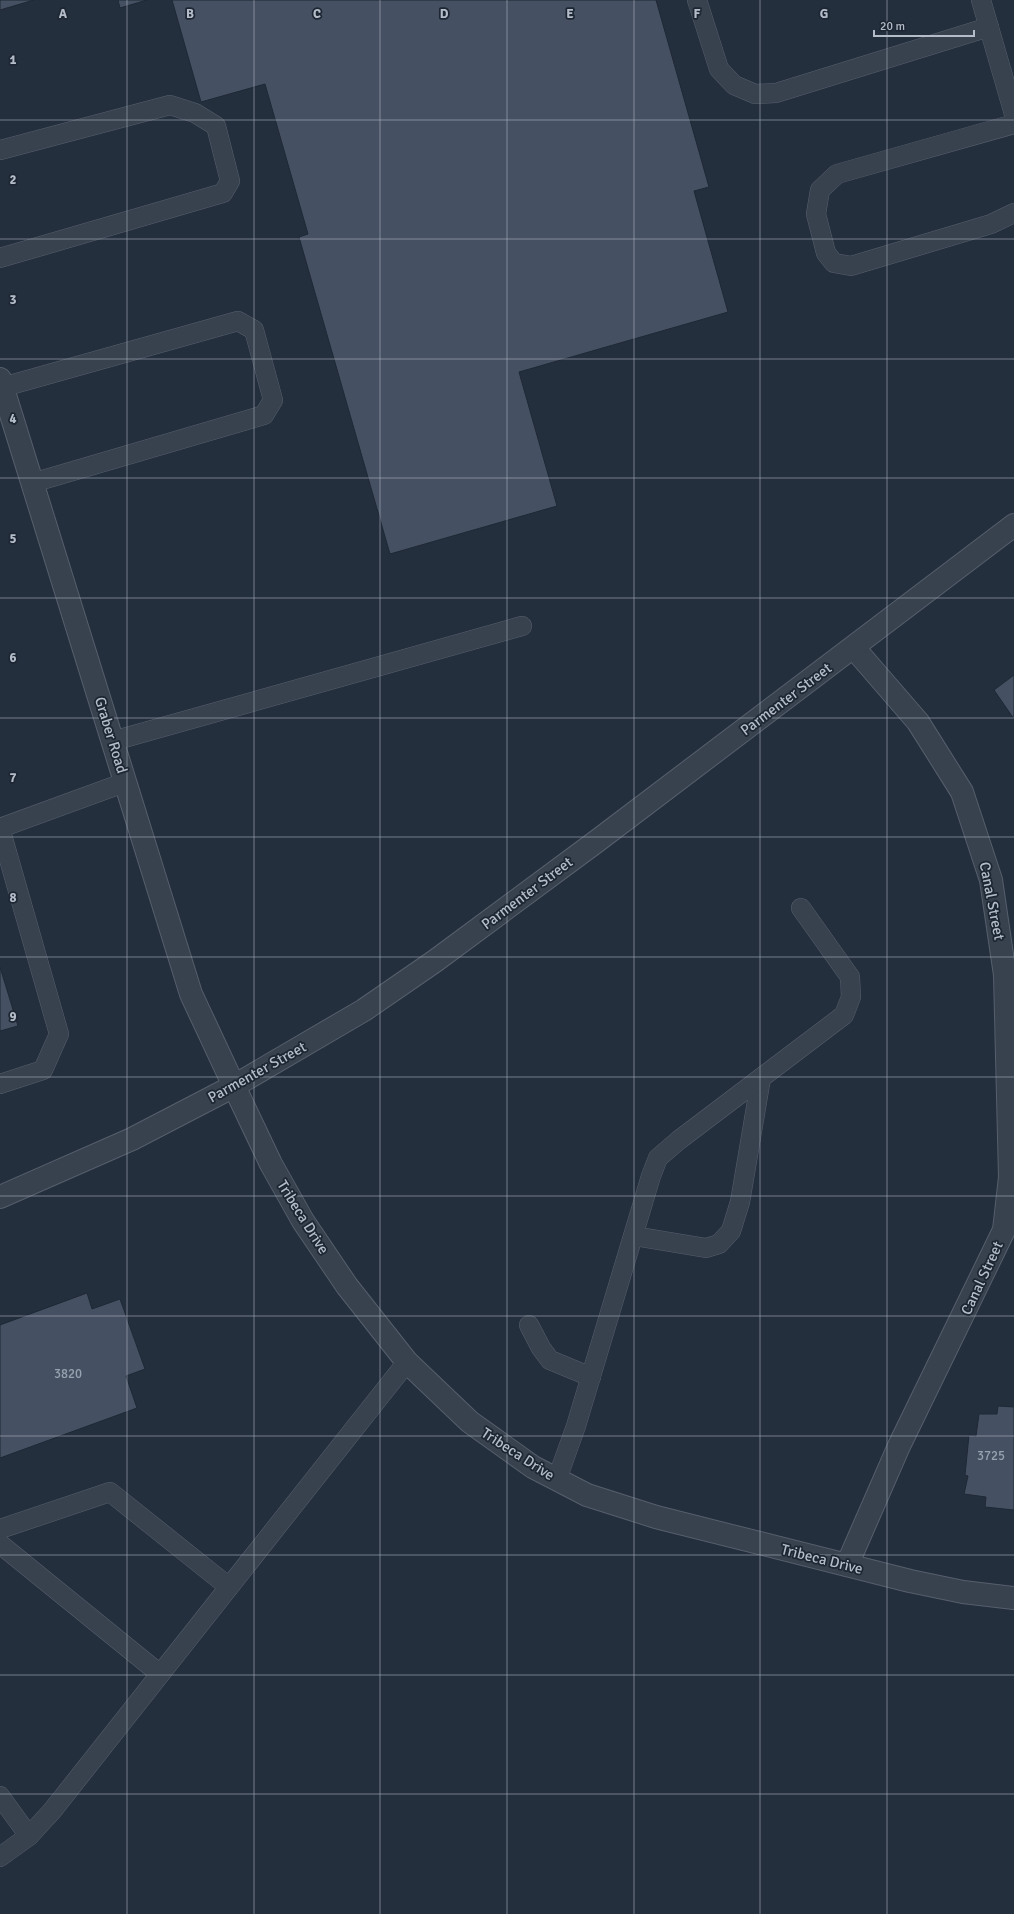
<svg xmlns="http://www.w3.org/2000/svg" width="1014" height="1914" font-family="Signika,sans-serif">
<rect width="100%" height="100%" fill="#242f3e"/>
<g fill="#455162" stroke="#1f2835">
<polygon points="0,0 34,0 0,10"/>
<polygon points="118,0 147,0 120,8"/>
<polygon points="172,0 656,0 709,187 694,191 728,312 519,372 557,506 390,554 299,237 308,234 265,84 201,102"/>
<polygon points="1014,675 1014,719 994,690"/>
<polygon points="0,967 18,1026 0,1031"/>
<polygon points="87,1293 92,1309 120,1299 145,1369 126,1376 137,1408 0,1458 0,1325"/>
<polygon points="998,1406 1014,1407 1014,1510 985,1507 986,1497 964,1494 968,1476 965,1475 969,1435 976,1436 979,1414 997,1414"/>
</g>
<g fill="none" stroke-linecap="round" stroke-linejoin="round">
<g stroke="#565f6c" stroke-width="20">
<g id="service">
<polyline points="697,0 719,69 734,85 755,94 776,93 989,27"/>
<polyline points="981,0 1014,114"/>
<polyline points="1014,124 837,174 820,190 816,214 826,253 834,263 851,266 991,224 1014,213"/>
<polyline points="0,150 170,105 195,113 216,126 230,181 223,193 0,258"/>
<polyline points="3,387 238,321 254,330 273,400 264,415 32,483"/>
<polyline points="113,741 522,626"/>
<polyline points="0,1084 43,1070 59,1034 0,828 126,782"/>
<polyline points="634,1236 706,1248 719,1244 731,1231 740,1202 761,1078"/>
<polyline points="529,1325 541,1348 550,1360 591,1377"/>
<polyline points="557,1479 576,1426 651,1176 658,1158 679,1140 844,1015 851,997 850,977 801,908"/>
<polyline points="0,1529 110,1492 229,1587"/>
<polyline points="0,1544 160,1674"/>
<polyline points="0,1796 29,1836"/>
<polyline points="0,1857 29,1836 52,1811 407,1362"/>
</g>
</g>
<g stroke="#565f6c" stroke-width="24">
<g id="minor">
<polyline points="234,1086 271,1164 303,1221 347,1286 407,1362 470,1422 533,1467 587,1495 656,1517 910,1581 963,1592 1014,1598"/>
<polyline points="847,1565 899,1446 1004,1230 1010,1177 1005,975 991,880 962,792 918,722 854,648"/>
</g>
</g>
<g stroke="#565f6c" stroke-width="24">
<g id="tertiary">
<polyline points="0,379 191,994 234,1086"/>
<polyline points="0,1197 132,1139 234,1086 364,1010 435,961 597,841 1014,525"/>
</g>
</g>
<use href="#service" stroke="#38414e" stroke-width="19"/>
<use href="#minor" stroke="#38414e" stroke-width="22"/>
<use href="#tertiary" stroke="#38414e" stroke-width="22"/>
</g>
<path fill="none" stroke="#b4bcc9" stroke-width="1" stroke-opacity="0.55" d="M127,0V1914M254,0V1914M380,0V1914M507,0V1914M634,0V1914M760,0V1914M887,0V1914M0,120H1014M0,239H1014M0,359H1014M0,478H1014M0,598H1014M0,718H1014M0,837H1014M0,957H1014M0,1077H1014M0,1196H1014M0,1316H1014M0,1436H1014M0,1555H1014M0,1675H1014M0,1794H1014"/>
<g text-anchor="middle" stroke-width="3.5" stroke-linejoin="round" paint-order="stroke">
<g font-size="13" fill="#98a1af">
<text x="68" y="1378">3820</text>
<text x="991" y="1460">3725</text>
</g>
<g font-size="15" fill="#b4bcc9" stroke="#1d2633">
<text transform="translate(786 699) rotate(-37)" y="5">Parmenter Street</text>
<text transform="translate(111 735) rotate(73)" y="5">Graber Road</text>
<text transform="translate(527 893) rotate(-37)" y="5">Parmenter Street</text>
<text transform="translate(992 901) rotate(79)" y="5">Canal Street</text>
<text transform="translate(257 1072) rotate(-29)" y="5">Parmenter Street</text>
<text transform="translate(303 1217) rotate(58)" y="5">Tribeca Drive</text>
<text transform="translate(982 1278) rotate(-65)" y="5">Canal Street</text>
<text transform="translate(518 1454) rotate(33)" y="5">Tribeca Drive</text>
<text transform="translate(822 1559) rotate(14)" y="5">Tribeca Drive</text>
</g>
</g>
<g font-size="13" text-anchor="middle" font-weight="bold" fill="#b4bcc9" stroke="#1d2633" stroke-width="3.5" stroke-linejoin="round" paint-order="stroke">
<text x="63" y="18">A</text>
<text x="190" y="18">B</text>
<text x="317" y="18">C</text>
<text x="444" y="18">D</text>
<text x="570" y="18">E</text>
<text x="697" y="18">F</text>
<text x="824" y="18">G</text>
<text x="13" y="64">1</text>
<text x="13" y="184">2</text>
<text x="13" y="304">3</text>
<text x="13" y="423">4</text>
<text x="13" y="543">5</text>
<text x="13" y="662">6</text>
<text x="13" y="782">7</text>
<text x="13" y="902">8</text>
<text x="13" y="1021">9</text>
</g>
<path d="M874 30v6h100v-6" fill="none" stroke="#b4bcc9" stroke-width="2"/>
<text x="880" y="30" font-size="12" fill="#b4bcc9" stroke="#1d2633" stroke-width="3" paint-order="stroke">20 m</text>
</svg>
